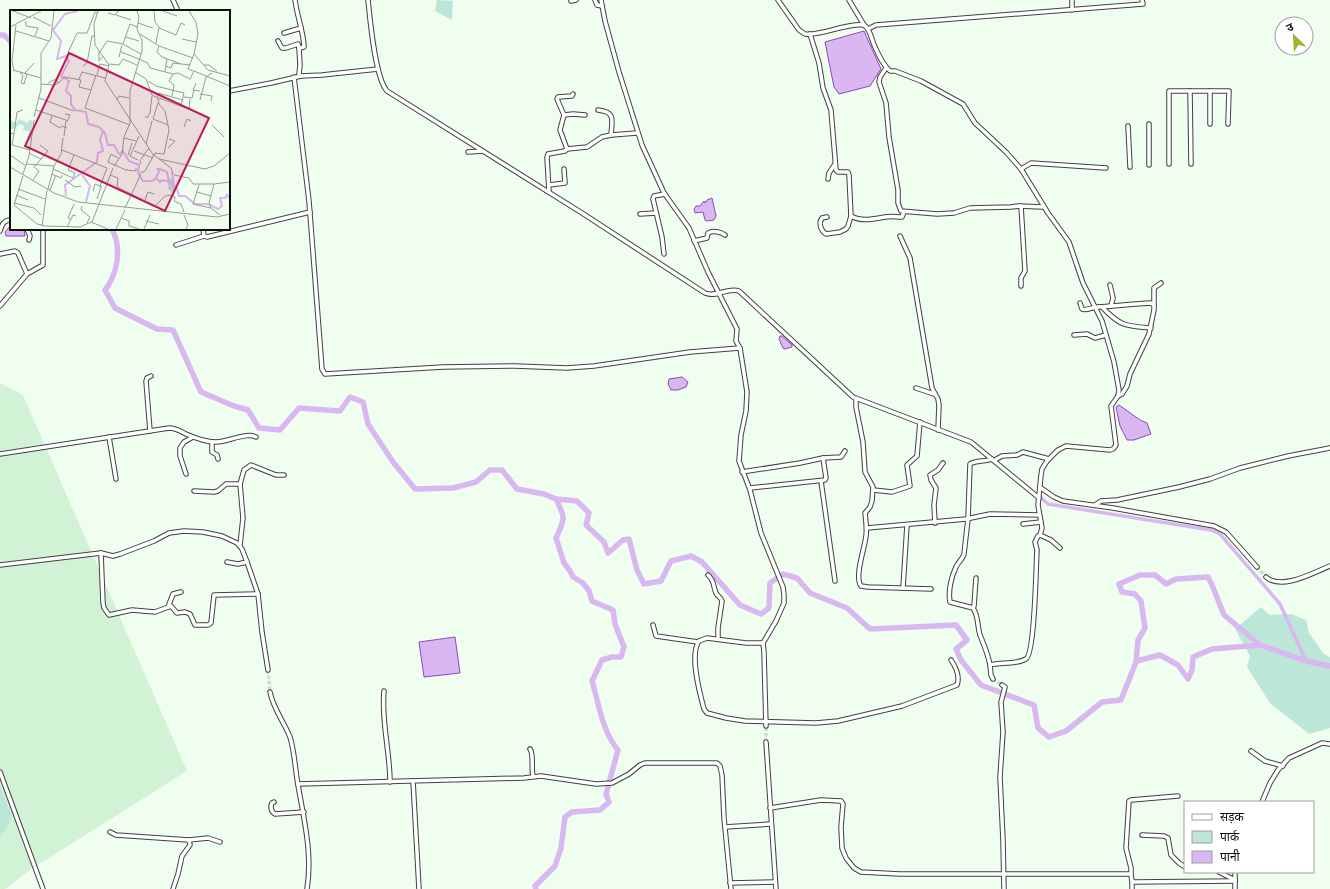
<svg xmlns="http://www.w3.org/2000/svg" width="1330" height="889" font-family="Lora,'Noto Sans Devanagari',serif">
<rect width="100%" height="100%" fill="#f0fef0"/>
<polygon fill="#d1f2d5" points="0,383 23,395 187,771 31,869 5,889 0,889 0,836 11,813 0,785"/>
<g fill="#bce6d8">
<polygon points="437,0 453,1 452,20 435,11"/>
<polygon points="1261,607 1270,615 1291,614 1306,620 1309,633 1324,654 1330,657 1330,728 1309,734 1270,703 1247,667 1250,656 1235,629"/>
<polygon points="0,785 11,813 10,823 0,837"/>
</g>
<g fill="#d9b8f1" stroke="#9045c2">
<polygon points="864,31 881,69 870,86 839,94 834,87 825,42"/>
<polygon points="712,198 716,216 714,220 707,221 705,220 703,212 695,213 694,209 696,206 700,206 704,201 705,203 707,200"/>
<polygon points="11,225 11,229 24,229 25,236 6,236 5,232"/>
<polygon points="780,336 782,336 792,345 792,347 785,349 783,348 779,339"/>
<polygon points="682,377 688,382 686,387 678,390 671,390 668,384 669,379"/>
<polygon points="1119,405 1140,420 1147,423 1151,434 1134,440 1127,440 1120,426 1116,407"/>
<polygon points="455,637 460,673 424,677 419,642"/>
</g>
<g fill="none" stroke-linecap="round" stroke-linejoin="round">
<polyline stroke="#d9b8f1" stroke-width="3.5" points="1038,495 1048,504 1211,530 1220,534 1280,604 1306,661"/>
<g stroke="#d9b8f1" stroke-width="5.5">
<polyline points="0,35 4,35 11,42"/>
<path d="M112,229C122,248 118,273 105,290L115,308L157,329L173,330L201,392L234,406L248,410L259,428L280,430L299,408L340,411L350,397L363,402L368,424L393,462L415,489L453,488L476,482L490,470H502L517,489L544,494L556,499L577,501L589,513L586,525L604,542L608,553L623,540L629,539L637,570L644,584L661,581L671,561L691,556L702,562L740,605L761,614L769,608L770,583L783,574L797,578L810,593L847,608L870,629L956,625L967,640L956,649L961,660L981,685L1034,705L1038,728L1049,737L1066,731L1102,702L1121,700L1136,662L1140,660L1160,655L1178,665L1188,679L1192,670L1193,657L1212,649L1260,645L1306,661L1330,666"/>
<polyline points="1136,662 1138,640 1145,628 1141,601 1135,594 1122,592 1119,584 1140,575 1155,575 1166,584 1176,579 1208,577 1212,585 1224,615 1260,645"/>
<path d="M536,889L535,886L555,866L561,848L565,817L572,812L600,810L609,802L606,794L618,750C602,731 599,704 592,681L602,660L612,657H621L624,647L615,624L613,610L592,601L589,591L583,583L573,577L570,571L564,563L556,538C565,518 566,519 556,499"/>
</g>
<g stroke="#cedace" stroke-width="3.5" stroke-dasharray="3.5 2" stroke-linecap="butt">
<polyline points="1257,567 1266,577"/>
<polyline points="268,670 270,692"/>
<polyline points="993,679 1002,685"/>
<polyline points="766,742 766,726"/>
</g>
<g stroke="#414141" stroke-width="5.5">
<g id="minor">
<polyline points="173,0 178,11"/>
<path d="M295,0C297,16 303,30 304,46V47L299,48L300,65L299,74L301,76"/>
<path d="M368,0C370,19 375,78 387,91L582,213L705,293C717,298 727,287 739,291L853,397L971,442L1039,498"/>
<polyline points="595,0 597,5 602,6"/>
<polyline points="601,0 605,21 619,72 642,145 664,193 689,228 708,272 737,329 736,341 740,348 747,392 746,411 741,435 739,461 750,490 761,533 783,587 784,595 784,603 776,621 763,643 764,652 766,726"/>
<path d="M778,0L799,30L805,34C822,36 845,23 864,25C871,30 871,39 875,47C879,56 883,65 890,71H895L921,81L963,104L975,123L1006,152L1021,169L1048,213L1069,242L1083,283L1102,321L1114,362L1119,390L1118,396L1111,406L1116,445L1113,449L1110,450L1066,446L1058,450L1047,461L1042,469L1041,475L1038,505L1042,528L1040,535L1038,536L1035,542L1037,550C1036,565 1035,653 1026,659C1015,665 1001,662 990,665L991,675L993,679"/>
<polyline points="849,0 864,25"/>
<polyline points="1072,0 1072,10"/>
<polyline points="571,1 576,0"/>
<polyline points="868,29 876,25 1143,4 1142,0"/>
<polyline points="284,33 301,28"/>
<path d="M810,34L819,63L823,88L831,110L836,170L838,172H848L849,175L851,216L848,226L846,229L840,232L826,234C821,231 818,223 822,218L827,217"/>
<polyline points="278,41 282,48 286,48 298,44 299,48"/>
<polyline points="886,68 880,77 879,82 886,103 889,137 898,190 898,203 901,211 937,214 954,213 970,208 1011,207 1019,206 1042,207 1043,205"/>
<polyline points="294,77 309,201 322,369 325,374 443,367 515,366 567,368 594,366 690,352 740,348"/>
<polyline points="229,91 271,83 301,76 322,75 378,69"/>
<polyline points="1190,91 1191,164"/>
<polyline points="1210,91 1210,124"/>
<path d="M598,110C616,112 612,120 611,135"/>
<polyline points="564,115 573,114 585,115"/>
<polyline points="1149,124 1149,165"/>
<polyline points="1128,126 1130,167"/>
<polyline points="567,149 560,130 564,115 557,99 558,97 572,96 573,94"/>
<polyline points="468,152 483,151"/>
<polyline points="1169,164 1169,91 1229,91 1228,124"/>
<polyline points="1021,169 1031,163 1106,168"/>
<polyline points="828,179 829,173 835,164"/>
<polyline points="549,185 565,183 564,169"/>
<polyline points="549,192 547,157 548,154 565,151 567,149 587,147 602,137 611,135 637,133"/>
<polyline points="640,214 656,213"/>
<path d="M851,216C862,222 873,219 885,217C891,216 896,217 902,217L904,212"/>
<polyline points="27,229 30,236 29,240"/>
<polyline points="203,229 204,236 207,237 310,212"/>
<path d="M0,231C2,224 4,220 11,220"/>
<polyline points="900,236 910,258 932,388 938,399 939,405 938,430"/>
<path d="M694,241L707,238L708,233C713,230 721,232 725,235"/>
<polyline points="176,245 204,236"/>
<polyline points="0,254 15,251 18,253 27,274"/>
<polyline points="664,254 662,237 653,199 654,196 665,194"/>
<polyline points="1110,285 1113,298 1111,306"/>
<polyline points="1021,286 1021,278 1025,271 1021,206"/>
<path d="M1080,303L1082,309C1087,311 1092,307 1097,307C1115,306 1133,304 1151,303L1154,305V310L1149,334L1130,374L1127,386L1122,394L1118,396"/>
<polyline points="1154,304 1154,288 1161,283"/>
<polyline points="0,306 27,274 43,265 43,229"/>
<path d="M1102,307C1120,326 1125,326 1151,328"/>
<polyline points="1074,335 1087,334 1095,338 1106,335"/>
<polyline points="916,388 934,394"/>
<path d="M856,399V407L863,442L865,472L873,487L872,501L870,507L865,513C866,521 867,528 866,536C865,547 854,577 861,586L868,587L931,589"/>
<polyline points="150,431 146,381 147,378 151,376"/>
<polyline points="109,437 116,479"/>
<polyline points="212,442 212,452 217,455 218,459"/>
<path d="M0,454L169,428C176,428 180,431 186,434C195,438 207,442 216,442C228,442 245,432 256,437"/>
<polyline points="995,460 1002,456 1017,455 1023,452 1049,459"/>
<polyline points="742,472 800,463 823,458 841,457 845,451"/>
<polyline points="186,474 180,456 180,448 184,442 193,437"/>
<polyline points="821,481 835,581"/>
<polyline points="240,484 244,470 251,465 276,475 284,475"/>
<polyline points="750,488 825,480 826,478 823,458"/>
<polyline points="1041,488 1054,497 1063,501 1113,508 1214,526 1226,532 1257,567"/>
<polyline points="873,490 892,492 910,486 907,465 917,456 920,422"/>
<polyline points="194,491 214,492 218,491 226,484 240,484 243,518 240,545"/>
<polyline points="1095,505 1101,501 1117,500 1179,487 1210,479 1240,468 1288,456 1330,448"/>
<polyline points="935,523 934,505 936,488 931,480 930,475 938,470 943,463"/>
<polyline points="1023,524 1041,522"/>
<polyline points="867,528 966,519 990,514 1039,515"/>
<polyline points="1040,535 1051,540 1060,548"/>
<polyline points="101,553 103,603 104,608 109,615 132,610 155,612 171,606 177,613 185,612 190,614 195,625 208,625 211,623 214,595 258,594"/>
<polyline points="227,562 238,564 247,562"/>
<polyline points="0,565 101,553 113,556 120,554 154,541 169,533 184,531 203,532 222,536 237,543 242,549 247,562 258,594 262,632 268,670"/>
<path d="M708,575C715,581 713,587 716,593C718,597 721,597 722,601L718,628V639"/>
<path d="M1266,577C1282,591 1314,572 1330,566"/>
<path d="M976,578L974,606L973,608C979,617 977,626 980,635C984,645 988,654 990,665"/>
<polyline points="903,588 907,525"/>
<polyline points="168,607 173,594 181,592"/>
<path d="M973,608L950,602C948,592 951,577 956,567C958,562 963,559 964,554L968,519L970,464C976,460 985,462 992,459"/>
<polyline points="653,625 656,636 698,642"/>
<path d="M763,643H746L707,638L699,641C689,655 700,694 704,709L707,713L726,718L745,721L816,723L838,721L902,706L957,685C960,677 956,667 951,660"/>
<polyline points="1002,685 1005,687 1001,702 1003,732 1000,777 1003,840 1004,889"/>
<path d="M384,691C381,721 390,751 390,782"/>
<path d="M270,692C273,708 284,722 290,737C294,750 295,765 297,779C303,816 313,852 307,889"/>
<polyline points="766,742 776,889"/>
<path d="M530,749C534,754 531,769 533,776"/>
<polyline points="1251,751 1265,761 1283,766"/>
<polyline points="0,772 43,889"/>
<polyline points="413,781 419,889"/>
<polyline points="298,784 524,778 541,776 596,784 612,783 629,774 640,765 645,763 717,763 720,766 722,775 724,818 731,889"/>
<path d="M274,802L272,803C270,806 271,812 275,814L304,812"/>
<polyline points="1262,802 1270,783 1278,770 1289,758 1322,743 1330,744"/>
<polyline points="770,808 821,800 841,801 843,804 841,827 842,848 846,858 854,868 861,872 900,874 1130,874 1131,875 1132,881 1134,882 1235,881"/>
<polyline points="725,827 771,824"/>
<polyline points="110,832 116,835 189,840 190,845 182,856 178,874 173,889"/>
<polyline points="1142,835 1164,836 1168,838 1171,855 1179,863 1185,867"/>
<polyline points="189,840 208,838 220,842"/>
<polyline points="1219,872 1235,880"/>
<polyline points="1235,872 1235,889"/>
<polyline points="1131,874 1131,868 1126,848 1129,801 1131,800 1178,796"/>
<polyline points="730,883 775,882"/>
<polyline points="1132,889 1132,881"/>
</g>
</g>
<use href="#minor" stroke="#fff" stroke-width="3.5"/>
</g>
<g transform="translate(10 10)">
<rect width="220" height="220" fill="#f0fef0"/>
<path d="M0,107V110L7,113L9,109L18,113L20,109L23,112L20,130L17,129L19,121L13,120L14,116L9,114L5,119H0ZM162,168L167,178L164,184L158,179V169Z" fill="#bce6d8"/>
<path fill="none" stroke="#d9b8f1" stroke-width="2" d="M68,1L55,4L43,20L51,31L47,49L56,46L59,51L51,66L59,71L56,81L61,86V94L65,100L76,102L78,114L89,117L95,123L98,135H104L109,144L113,141L119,151L129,155L128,163L133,171H142L146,168L150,172L152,170L160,172L167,179L169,186H175L185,194H198L208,199L212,196L210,188H215L217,185L220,189M162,163L164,176M72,165L80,176L76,192M146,167L149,162L148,159H150L157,162L159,172M56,186L55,175L87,152L88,143L93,141L90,129L93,122"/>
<path fill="none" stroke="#969e96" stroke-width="1" d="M3,1L21,8M88,1L84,14L85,35L99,55L95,71L144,146M144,1L145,12L149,17L146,33M153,1L167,6M179,1L186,12L188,24L184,44L178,59L183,61M98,3L105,5L108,1M106,5L121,10M23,7L41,16M16,11V16L28,18L25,26M128,13L143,18M0,17L31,1M149,18L166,25L171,13L175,15M6,21L39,31M130,24L149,36L183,48M116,27L129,31M172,29L186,32M113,34L131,44M149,36L147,42L152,47L171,54M89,41V51L93,46M90,42L97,31L113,34L120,14L127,17M111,42L129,49M184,44L198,60L220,66M57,45L67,23H77L85,2L87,3M109,47L112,35M129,49L138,53L140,58L163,64L168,63L180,69L184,61L220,76M99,54L109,55L113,49L127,55M194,55H199L207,61M73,56L77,53L82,26H85M156,56L161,58L163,53L180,55M3,60L31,68M4,61L2,51L6,15M10,62L13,66L11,73L14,74L17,64M125,62L136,69L142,85L148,88L149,94L155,101L159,120L154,144L145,143L135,161L130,163M155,62L157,49M14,64L24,53M86,65L75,98L120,115M87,65L90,54L99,56M69,69L72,62L95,68M138,71L146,76L174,83L171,96M38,73L46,69L48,73M186,73L183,80L190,81M31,74L44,75L50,72L54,67L71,70L69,77L81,80M190,84L202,86L201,91M162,86L164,75L159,71L163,64M148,87V83L173,90M174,87L182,88L184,80M29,88L64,101M149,88L179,99L180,89M107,90L109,86L119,88M190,90L196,67L202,63M148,93L143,109L158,115M26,100L56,110L54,126M55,104L60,105L57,112M42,106L40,112L50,118L52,116L57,118M135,106L137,108L140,103L142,86M24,107L31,79V43L41,28L44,1M202,115L214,127M174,117L177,109L181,111M0,123L4,124L7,102L13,100M4,124L2,135L20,140M114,128L126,131M136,134L142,111M158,138L165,131L159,129M52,140L97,158L90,176M124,141L143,148M19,143L31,149M0,145L16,156M118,145L122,133M144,145L161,158L163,164M108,148L101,144L98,152L116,160L126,161V158M149,149L195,159L204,156L220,143M128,150L120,146L129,126M16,154L44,156M131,154L130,151L138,139H140M25,156L38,141L30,135M104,156L112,144L114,127L120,113V81L132,41V30L127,19L129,7L127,1M0,157L44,183L68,192L207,207L220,204M43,159L63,168L65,163L58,160L64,145M13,164L19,146L24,110M42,164L51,168L52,165M100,165L108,168L107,177L145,196M164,165L179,168L183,174H204L199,193L201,198L210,205M13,166L4,195L27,214L36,216L70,217L81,212L98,219M23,170L29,161L23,156M55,170L65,177L71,176M204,174L220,172M189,175L183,194L201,198M8,179L35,189M38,179L44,156L51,144L53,128M40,180L46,165M83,181L85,174L92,177M187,182L201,186M6,185L18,190M87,189L91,177M135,190L138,182L144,184M4,193L24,198L31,205M72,196L71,200L80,207L77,213M145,196L155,186L161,185L165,187L164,191L171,194L174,202M115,198L131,164M174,205L178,215L176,219M111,208L119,211V216L129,219M61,210L58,208L64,194M136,211L149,214M82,212L103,158M32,216L37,180M57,217L63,205L66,206M106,219L115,200M134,219L140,205"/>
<path fill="#c2185b" fill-opacity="0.15" stroke="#c2185b" stroke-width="2" d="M59,43L199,108L155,201L15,136Z"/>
<rect width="220" height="220" fill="none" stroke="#0e0e0e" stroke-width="2"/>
</g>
<rect x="1184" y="801" width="130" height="72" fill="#ffffff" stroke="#9f9f9f"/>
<rect x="1192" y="814" width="20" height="6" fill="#ffffff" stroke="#9f9f9f"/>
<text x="1220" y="821" font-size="12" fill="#0e0e0e">सड़क</text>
<rect x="1192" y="831" width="20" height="12" fill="#bce6d8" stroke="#9f9f9f"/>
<text x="1220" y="841" font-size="12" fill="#0e0e0e">पार्क</text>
<rect x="1192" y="851" width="20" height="12" fill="#d9b8f1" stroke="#9f9f9f"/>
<text x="1220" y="861" font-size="12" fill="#0e0e0e">पानी</text>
<g transform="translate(1294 36) rotate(335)"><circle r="19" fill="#ffffff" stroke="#9f9f9f"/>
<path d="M0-3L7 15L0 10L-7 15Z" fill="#9fb331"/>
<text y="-6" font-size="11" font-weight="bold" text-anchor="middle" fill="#0e0e0e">उ</text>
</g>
</svg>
